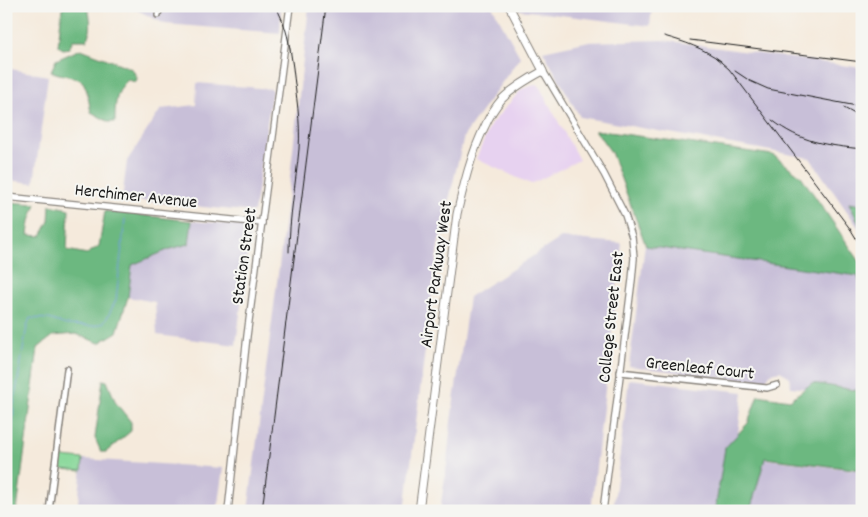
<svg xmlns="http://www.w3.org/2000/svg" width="868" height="517" font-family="Dekko,sans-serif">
<rect width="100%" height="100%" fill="#f6f6f2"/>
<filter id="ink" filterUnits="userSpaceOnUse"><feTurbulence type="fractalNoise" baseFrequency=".02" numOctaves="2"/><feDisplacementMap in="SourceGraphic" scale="10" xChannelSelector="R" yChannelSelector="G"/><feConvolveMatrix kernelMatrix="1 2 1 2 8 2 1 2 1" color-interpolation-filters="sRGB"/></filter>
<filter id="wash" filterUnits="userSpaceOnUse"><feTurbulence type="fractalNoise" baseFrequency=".0096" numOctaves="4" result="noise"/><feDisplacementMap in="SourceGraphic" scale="20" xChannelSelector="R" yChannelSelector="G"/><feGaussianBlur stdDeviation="1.12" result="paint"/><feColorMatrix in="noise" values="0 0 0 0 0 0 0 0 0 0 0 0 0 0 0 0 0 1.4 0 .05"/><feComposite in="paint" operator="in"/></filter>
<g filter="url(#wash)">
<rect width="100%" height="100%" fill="#f5eadc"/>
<polygon fill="#e7d2f0" points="538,84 579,160 531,184 476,159 491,124 522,89"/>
<g fill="#c8bfd8">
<polygon points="129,6 281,6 280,33 165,24"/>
<polygon points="309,6 492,6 520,57 464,136 438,246 405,511 248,511 288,195"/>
<polygon points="518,6 652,6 650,26 520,10"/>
<polygon points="663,40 862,68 862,233 810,158 580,117 543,51 585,42"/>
<polygon points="6,68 48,76 34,183 6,180"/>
<polygon points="197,83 272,89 254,212 122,199 127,161 161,109 196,105"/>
<polygon points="192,221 251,226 236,345 157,335 155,302 128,297 132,265 170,249 189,244"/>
<polygon points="561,238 622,243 591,511 440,511 447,464 451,421 469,297"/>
<polygon points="645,245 858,270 862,276 862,395 791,387 790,378 787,375 780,371 771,373 763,383 629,366"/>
<polygon points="629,379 743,392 729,511 613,511"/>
<polygon points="757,458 862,471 862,494 860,511 750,511"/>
<polygon points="83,459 223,468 217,511 77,511"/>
</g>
<polygon fill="#86d798" stroke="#517a5a" points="60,454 63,457 83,459 82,471 62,469 57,471"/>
<g fill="#6cb880" stroke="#446a4e">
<path d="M64,6L88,9C91,19 92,31 87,40H73L69,48L63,49L58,46L62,8Z"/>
<path d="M81,49L128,67L133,70L137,78L136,82L128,80C115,91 115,106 115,122H109L91,112C89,104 88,91 84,84C81,76 59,76 51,71L56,60Z"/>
<polygon points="595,130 773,155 801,176 856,256 862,265 862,291 858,276 646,246 611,152"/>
<polygon points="6,202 36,204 30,221 28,235 41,236 49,221 50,205 69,209 67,250 87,254 99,246 105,211 192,221 189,244 170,249 132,265 128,297 117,332 99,343 76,334 53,336 38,348 17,510 6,510"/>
<polygon points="849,203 862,205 862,230"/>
<polygon points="103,380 107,381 116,403 131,422 131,431 106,452 101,452 95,438"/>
<polygon points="812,383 861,391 862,390 862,470 765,458 750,511 715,511 725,448 748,423 758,395 790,400"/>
</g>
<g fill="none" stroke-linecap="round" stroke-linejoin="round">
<polyline stroke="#6d9cd6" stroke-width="1" points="6,483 12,439 14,404 27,326 30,318 49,319 66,325 94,326 103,323 107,318 116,300 125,219"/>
</g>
</g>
<g filter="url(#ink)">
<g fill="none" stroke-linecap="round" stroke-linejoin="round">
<g stroke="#88837c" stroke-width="8">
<g id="minor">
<polyline points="158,15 160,6"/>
<polyline points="620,372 767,388 777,385"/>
<polyline points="49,511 67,369"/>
</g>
</g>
<g stroke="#88837c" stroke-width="8">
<g id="tertiary">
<polyline points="543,71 604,174 625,215 632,237 634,258 632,280 603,511"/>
<polyline points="6,197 262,223"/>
<polyline points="228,511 247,336 290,6"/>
</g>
</g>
<g stroke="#88837c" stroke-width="9">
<path id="secondary" d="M419,511L457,214C464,184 471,154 485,126C489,117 495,107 502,99C512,89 530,78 543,71L509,6"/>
</g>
<use href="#minor" stroke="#fff" stroke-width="5"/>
<use href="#tertiary" stroke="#fff" stroke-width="5.5"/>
<use href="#secondary" stroke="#fff" stroke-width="7"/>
<g stroke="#1c1c1c" stroke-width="1">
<path d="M275,6C287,24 290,47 293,68C296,95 301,122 299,149C296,183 289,217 289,252"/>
<path d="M664,36C685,42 703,48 721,61"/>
<polyline points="690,40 862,62"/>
<polyline points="715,57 729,69 739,82 851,230 862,248"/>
<polyline points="735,71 750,81 768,89 862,107"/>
<polyline points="844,108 862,118"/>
<path d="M772,120C801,143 827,145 862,149"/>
<polyline points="262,511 326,6"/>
</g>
</g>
</g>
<g text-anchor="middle" stroke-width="4" stroke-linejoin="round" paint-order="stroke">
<g font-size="18" fill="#1c1c1c" stroke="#f6f6f2">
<text transform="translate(136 195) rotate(6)" y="6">Herchimer Avenue</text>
<text transform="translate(243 256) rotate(-82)" y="6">Station Street</text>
<text transform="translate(435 274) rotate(-82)" y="6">Airport Parkway West</text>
<text transform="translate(610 317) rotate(-84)" y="6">College Street East</text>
<text transform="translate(700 367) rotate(6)" y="6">Greenleaf Court</text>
</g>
</g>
<rect width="868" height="517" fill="none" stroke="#f6f6f2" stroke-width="25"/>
</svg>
